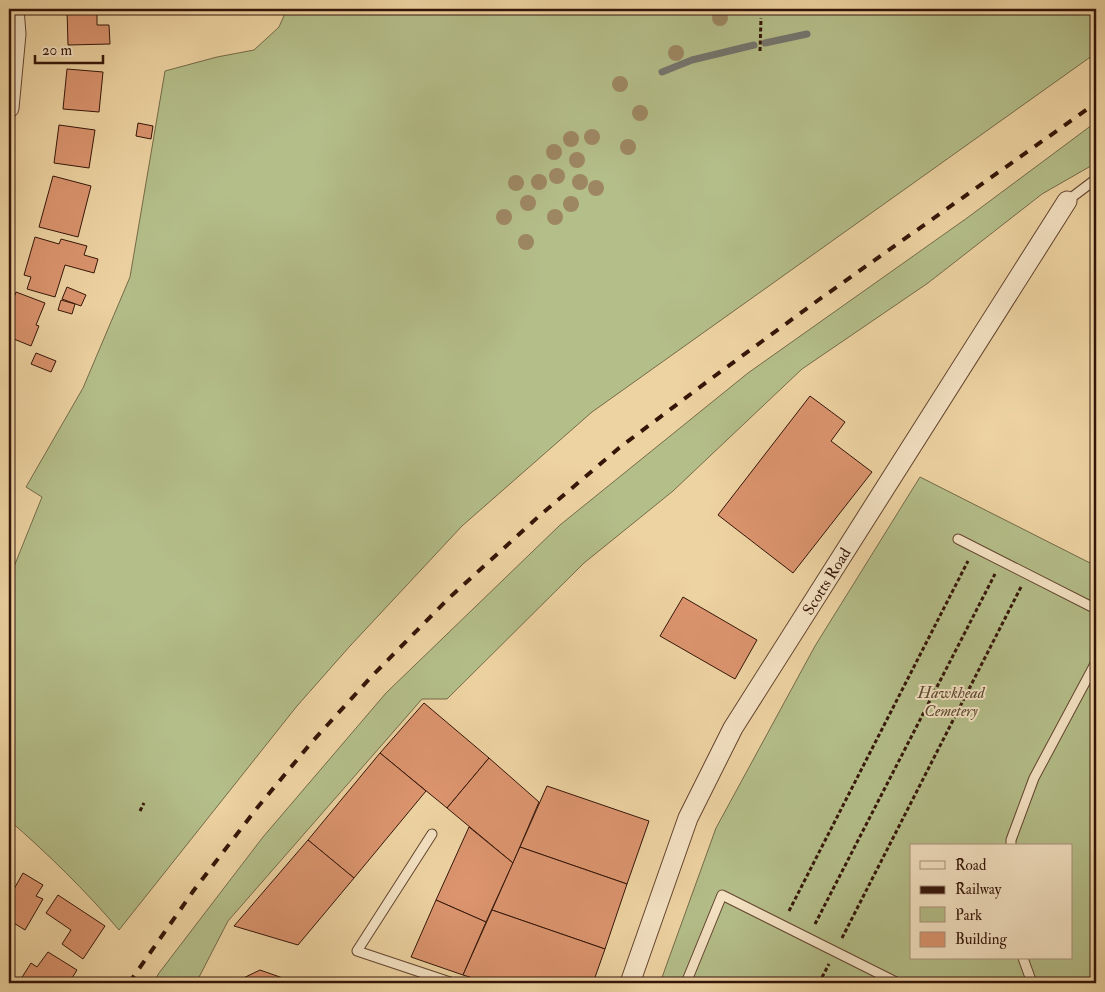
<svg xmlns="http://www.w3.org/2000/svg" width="1105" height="992" font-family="'IM FELL Double Pica',serif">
<rect width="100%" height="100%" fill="#eed3a2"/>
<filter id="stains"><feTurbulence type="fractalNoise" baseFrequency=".004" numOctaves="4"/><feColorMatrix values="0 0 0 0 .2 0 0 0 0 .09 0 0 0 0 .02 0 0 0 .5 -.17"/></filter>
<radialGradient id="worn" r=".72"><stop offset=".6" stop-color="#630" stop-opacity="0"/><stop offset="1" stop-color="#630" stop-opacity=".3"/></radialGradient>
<g fill="#b4be89" stroke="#746a48" fill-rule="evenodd">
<path d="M287,9H1096V53L592,412L462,526L350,646L297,706L119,930C85,890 48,854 9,820V579L42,497L26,487L83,388L130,277L165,71L217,57L254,50L279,27Z"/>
<polygon points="1096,122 1096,163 1042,194 928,283 802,369 673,491 584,563 447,699 422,699 228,921 196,983 153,983 159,973 263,837 386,693 560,525 748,373 967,218"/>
<path d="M920,477L1096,566V983H660L716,828L815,646ZM911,846H1071V958H911Z"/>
</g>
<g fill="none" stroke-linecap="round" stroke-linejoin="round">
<g stroke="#74756e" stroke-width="7">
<polyline points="765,43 807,34"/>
<polyline points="662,72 692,60 754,45"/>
</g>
</g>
<g fill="#db946e" stroke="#341508">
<polygon points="67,9 97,9 97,25 109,25 110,44 68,45"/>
<polygon points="67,69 103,72 99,112 63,109"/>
<polygon points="138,123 153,126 151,139 136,136"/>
<polygon points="59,125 95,130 89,168 54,163"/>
<polygon points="53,176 91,186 78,237 39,227"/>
<polygon points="35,237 59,244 61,239 87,246 84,255 98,259 94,273 65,265 55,297 27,289 31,277 24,275"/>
<polygon points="67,287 86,295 81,306 62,299"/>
<polygon points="16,292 45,303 36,325 39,326 31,346 9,337 9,311"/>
<polygon points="61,300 75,304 72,314 58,310"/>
<polygon points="36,353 56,361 51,372 31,364"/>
<polygon points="810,396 845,422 831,441 872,472 793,573 718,515"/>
<polygon points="683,597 757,640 735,679 660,636"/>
<polygon points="424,703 489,758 447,808 380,753"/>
<polygon points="380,753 426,791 354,878 308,840"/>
<polygon points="489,758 539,802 513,863 447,808"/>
<polygon points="547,786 649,821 627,884 520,847"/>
<polygon points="469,827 513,863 486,922 436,900"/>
<polygon points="308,840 354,878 298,945 234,926"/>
<polygon points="520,847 627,884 605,949 492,910"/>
<polygon points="23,873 43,885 36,896 43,899 25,930 9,920 9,898"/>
<polygon points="58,895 105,926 83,959 62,944 71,930 46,913"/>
<polygon points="436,900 486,922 463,975 411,957"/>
<polygon points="492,910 605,949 593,983 489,983 463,975"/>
<polygon points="48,952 77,970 69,983 21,983 19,982 31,963 37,967"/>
<polygon points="260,970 297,983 233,983"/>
</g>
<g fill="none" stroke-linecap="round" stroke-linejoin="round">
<g stroke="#62442e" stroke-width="11">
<g id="lane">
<polyline points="1067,201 1096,179"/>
<polyline points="958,539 1096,609"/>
<polyline points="432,834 357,951 453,983"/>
<polyline points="1011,846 1011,840 1034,778 1096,662"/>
<polyline points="1023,958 1032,983"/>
<polyline points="686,983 722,895 898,983"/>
</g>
</g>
<g stroke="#62442e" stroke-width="21">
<g id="street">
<polyline points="9,108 16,34 14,9"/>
<polyline points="630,983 688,818 733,728 1067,201"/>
</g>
</g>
<g stroke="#341508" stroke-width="3" stroke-dasharray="4 2.5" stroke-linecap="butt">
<polyline points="760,51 761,18"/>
<polyline points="140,811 144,803"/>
<polyline points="789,911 968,561"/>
<polyline points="815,924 995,574"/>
<polyline points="842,938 1021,587"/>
<polyline points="819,983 829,964"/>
</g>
<use href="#lane" stroke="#f4e2c3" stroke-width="9"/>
<use href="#street" stroke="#f4e2c3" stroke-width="19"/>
<polyline stroke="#341508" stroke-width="4" stroke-dasharray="9 9" stroke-linecap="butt" points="129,983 194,890 257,808 311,743 372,676 449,598 538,517 619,448 712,378 817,301 1096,103"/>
</g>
<g fill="#9d8763">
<circle cx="720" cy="18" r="8"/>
<circle cx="676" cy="53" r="8"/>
<circle cx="620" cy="84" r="8"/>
<circle cx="640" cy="113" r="8"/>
<circle cx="592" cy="137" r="8"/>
<circle cx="571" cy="139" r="8"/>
<circle cx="628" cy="147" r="8"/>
<circle cx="554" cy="152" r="8"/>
<circle cx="577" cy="160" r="8"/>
<circle cx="557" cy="176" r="8"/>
<circle cx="539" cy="182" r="8"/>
<circle cx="580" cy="182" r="8"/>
<circle cx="516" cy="183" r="8"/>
<circle cx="596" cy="188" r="8"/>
<circle cx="528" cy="203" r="8"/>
<circle cx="571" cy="204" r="8"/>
<circle cx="504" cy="217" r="8"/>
<circle cx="555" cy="217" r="8"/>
<circle cx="526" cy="242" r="8"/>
</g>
<g text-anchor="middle" stroke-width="4" stroke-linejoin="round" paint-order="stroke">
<g font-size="16" fill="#341508" stroke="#f4e2c3">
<text transform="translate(826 581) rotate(-58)" y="6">Scotts Road</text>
</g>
<g font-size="16" font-style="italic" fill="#5a482f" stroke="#f4e2c3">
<text x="951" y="698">Hawkhead<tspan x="951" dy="18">Cemetery</tspan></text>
</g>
</g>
<rect width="1105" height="992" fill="none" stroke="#eed3a2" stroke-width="30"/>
<rect x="10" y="10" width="1085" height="972" fill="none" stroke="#341508" stroke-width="2.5"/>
<rect x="15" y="15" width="1075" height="962" fill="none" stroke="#341508"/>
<rect x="910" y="844" width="162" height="115" fill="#f4e2c3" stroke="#a79078"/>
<rect x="920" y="861" width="25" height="8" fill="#f4e2c3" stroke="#a79078"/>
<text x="955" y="870" font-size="15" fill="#341508">Road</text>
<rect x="920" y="886" width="25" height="8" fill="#341508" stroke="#a79078"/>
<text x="955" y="894" font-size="15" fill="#341508">Railway</text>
<rect x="920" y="907" width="25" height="15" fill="#b4be89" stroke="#a79078"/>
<text x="955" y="920" font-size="15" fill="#341508">Park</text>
<rect x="920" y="932" width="25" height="15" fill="#db946e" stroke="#a79078"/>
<text x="955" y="944" font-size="15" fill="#341508">Building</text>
<path d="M35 55v8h68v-8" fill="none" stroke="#341508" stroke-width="2.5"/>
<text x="42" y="55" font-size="15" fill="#341508" stroke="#f4e2c3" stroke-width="4" paint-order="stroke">20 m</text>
<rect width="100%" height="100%" filter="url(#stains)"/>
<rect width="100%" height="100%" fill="url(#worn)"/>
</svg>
